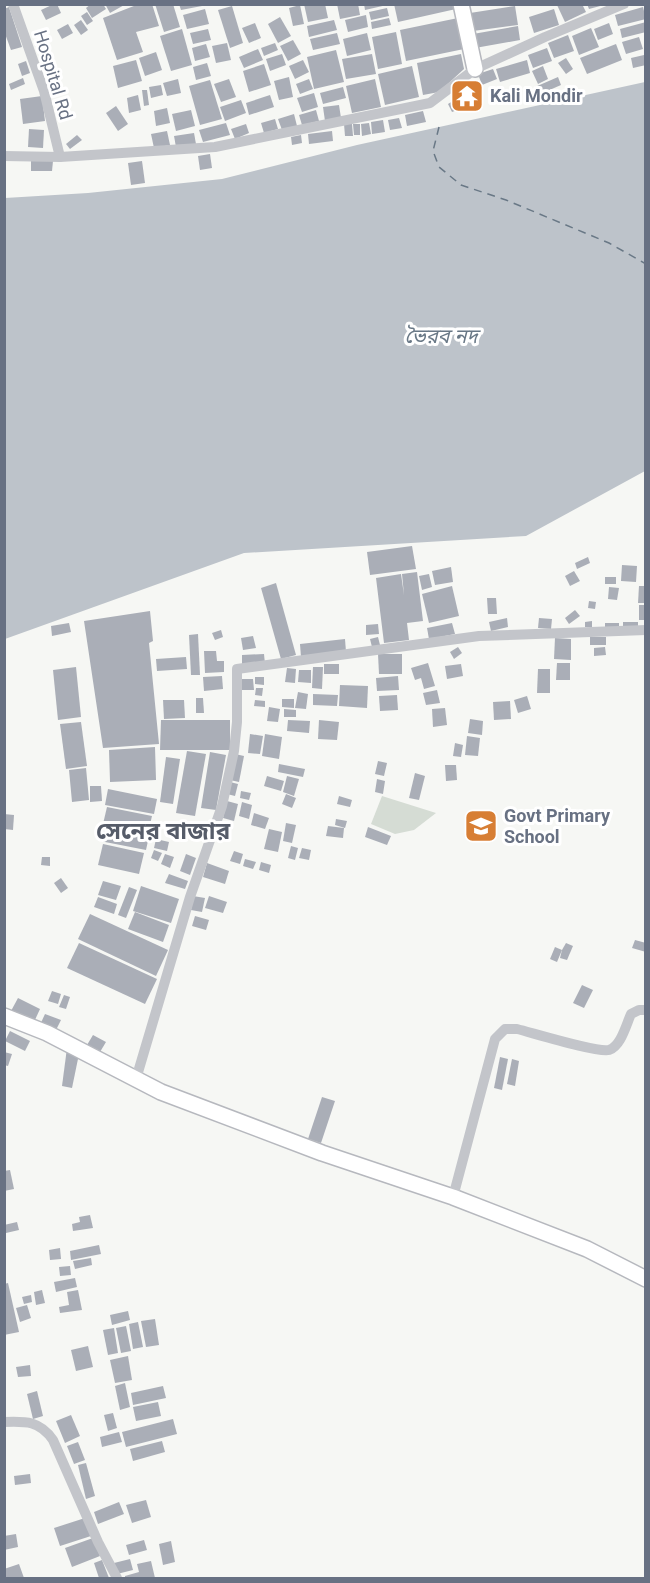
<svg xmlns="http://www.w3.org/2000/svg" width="650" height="1583" font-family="Roboto,'Noto Sans Bengali',sans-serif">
<rect width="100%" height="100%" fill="#f6f7f4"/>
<polygon fill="#d5dcd4" points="382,796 436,813 414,830 395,834 371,824"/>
<polygon fill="#bdc3ca" points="645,82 645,471 526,536 244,553 5,639 5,198 88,193 222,179 357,145"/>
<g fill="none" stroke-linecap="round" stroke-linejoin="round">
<polyline stroke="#697886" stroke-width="1.5" stroke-dasharray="8 6" stroke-linecap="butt" points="439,127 433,151 439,167 461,185 506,200 609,243 646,264"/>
</g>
<g fill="#aaaeb7">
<polygon points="54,4 57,4 61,13 46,20 41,10"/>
<polygon points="91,4 103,4 106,9 92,18 86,8"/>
<polygon points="105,4 126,4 110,13"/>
<polygon points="139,4 152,4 159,26 136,32 143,52 117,60 103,18"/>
<polygon points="155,4 173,4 180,27 164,32"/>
<polygon points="179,4 201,4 202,6 181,10"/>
<polygon points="304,4 325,4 328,18 308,22"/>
<polygon points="337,4 358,4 360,15 340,19"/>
<polygon points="364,4 386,4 387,5 365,10"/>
<polygon points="394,4 455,4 456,9 398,22"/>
<polygon points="559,4 582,4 586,12 565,22 557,5"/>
<polygon points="587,4 604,4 604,5 589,9"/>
<polygon points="300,5 304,24 293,26 289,8"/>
<polygon points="232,6 243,43 230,48 218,10"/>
<polygon points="515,6 518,25 473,31 470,13"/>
<polygon points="9,7 22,47 11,50 4,31 4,9"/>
<polygon points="643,7 646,19 618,26 615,15"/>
<polygon points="387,8 389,16 371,20 369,12"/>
<polygon points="205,9 209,24 187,29 183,15"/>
<polygon points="554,9 559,25 534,33 529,17"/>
<polygon points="87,12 93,21 87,25 81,16"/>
<polygon points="366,15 368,27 348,32 345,20"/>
<polygon points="280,17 291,36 278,43 268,24"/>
<polygon points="389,18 391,25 372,29 371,22"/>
<polygon points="458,18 464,49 406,61 400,30"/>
<polygon points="81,20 88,30 81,35 74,25"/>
<polygon points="334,20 337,30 309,37 307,26"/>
<polygon points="646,22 646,32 622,38 620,29"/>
<polygon points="255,23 261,38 249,43 242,28"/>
<polygon points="609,23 613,34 598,40 594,29"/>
<polygon points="68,24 73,33 62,39 57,30"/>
<polygon points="518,26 520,40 475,48 473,34"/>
<polygon points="591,28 599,47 579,55 572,36"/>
<polygon points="182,29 192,65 171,71 160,36"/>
<polygon points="208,29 211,40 193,44 190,33"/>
<polygon points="396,32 402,64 378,69 372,37"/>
<polygon points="337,33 340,44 313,50 310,39"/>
<polygon points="367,33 371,50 347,56 343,39"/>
<polygon points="568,35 574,51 554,58 548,43"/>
<polygon points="639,37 643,49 626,54 622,42"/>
<polygon points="293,40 301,54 288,61 280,46"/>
<polygon points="227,43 231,60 216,63 212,46"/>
<polygon points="275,43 278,50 264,56 261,48"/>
<polygon points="206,44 210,57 195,61 192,48"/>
<polygon points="616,44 622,60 587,74 580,58"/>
<polygon points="547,48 552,61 533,68 528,55"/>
<polygon points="258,49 263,60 244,68 239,57"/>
<polygon points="336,50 344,82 314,89 307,57"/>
<polygon points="156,52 162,70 145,76 139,58"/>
<polygon points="282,54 286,65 270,71 266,59"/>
<polygon points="372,54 376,74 346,79 342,59"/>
<polygon points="461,54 464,69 439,92 423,95 417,63"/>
<polygon points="644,55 646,65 633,68 631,58"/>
<polygon points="566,58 573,69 566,74 558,63"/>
<polygon points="136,60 142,81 118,88 113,66"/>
<polygon points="303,60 309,72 295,79 289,66"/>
<polygon points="527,60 530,73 500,82 496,69"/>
<polygon points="26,61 30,73 22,76 18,64"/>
<polygon points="207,63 211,76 196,80 193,67"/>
<polygon points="264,64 271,85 249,92 243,71"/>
<polygon points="412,66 419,97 385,105 378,74"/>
<polygon points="543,66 548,79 538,84 532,71"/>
<polygon points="493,69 497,79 482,85 478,74"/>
<polygon points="289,77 293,97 279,100 274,81"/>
<polygon points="558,77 561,85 538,95 535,87"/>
<polygon points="23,78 25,84 11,90 9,84"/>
<polygon points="178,79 181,93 167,96 163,83"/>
<polygon points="229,79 236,97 221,102 214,84"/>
<polygon points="309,79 313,89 300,94 296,84"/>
<polygon points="375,79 381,107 352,113 346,86"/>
<polygon points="210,80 222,119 200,125 189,86"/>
<polygon points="161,85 163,95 151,98 149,87"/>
<polygon points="343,87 346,98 323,104 320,93"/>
<polygon points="142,90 147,90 149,105 144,106"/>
<polygon points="471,90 478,102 452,112 448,104"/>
<polygon points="314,93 318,107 302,112 297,98"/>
<polygon points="138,95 141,110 129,113 127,98"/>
<polygon points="270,95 274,107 249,115 246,103"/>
<polygon points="42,96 45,121 23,124 20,99"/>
<polygon points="241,100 246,113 225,121 220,107"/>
<polygon points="339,105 341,118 325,121 323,107"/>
<polygon points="116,106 128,124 118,131 106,113"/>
<polygon points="167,108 170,123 156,126 154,111"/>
<polygon points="191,110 195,126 176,131 172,114"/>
<polygon points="316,110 319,121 302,125 299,115"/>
<polygon points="423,111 426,122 407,126 405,115"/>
<polygon points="294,114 297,126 282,130 278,119"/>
<polygon points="399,118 402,128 390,130 388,120"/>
<polygon points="275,119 278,129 264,133 261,123"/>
<polygon points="383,120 385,132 372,134 371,122"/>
<polygon points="226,123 230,135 203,142 199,130"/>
<polygon points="369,123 371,134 362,136 361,124"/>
<polygon points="246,124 249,133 235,139 231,129"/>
<polygon points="344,124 352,124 353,136 345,136"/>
<polygon points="353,124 360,124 360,135 354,135"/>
<polygon points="29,129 44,130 43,148 28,147"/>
<polygon points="167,131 170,145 154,148 151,134"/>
<polygon points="332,131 333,141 309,144 308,134"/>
<polygon points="194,133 196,144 176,147 174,136"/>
<polygon points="77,135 82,140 70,149 66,144"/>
<polygon points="301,135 302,143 292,145 291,137"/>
<polygon points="210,154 212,168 200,170 198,156"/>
<polygon points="31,161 53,161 52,171 31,171"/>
<polygon points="142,161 145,183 131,185 128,163"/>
<polygon points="412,546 416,569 370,575 367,552"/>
<polygon points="588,557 590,563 577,569 575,563"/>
<polygon points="622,565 637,566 636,582 621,581"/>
<polygon points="451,567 453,582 435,585 432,571"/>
<polygon points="574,571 580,581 570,586 565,576"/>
<polygon points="417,572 423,621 407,623 409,640 384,643 376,578 401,574 404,595 402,574"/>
<polygon points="429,574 432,587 422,590 419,576"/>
<rect x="605" y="577" width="11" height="7"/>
<polygon points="276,583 296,655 281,659 261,588"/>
<polygon points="452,586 459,616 429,623 422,594"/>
<polygon points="639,586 646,586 646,603 638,603"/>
<polygon points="609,587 619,588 617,600 608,599"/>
<polygon points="487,598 496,598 497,614 488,614"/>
<polygon points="589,601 596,602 595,609 588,608"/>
<rect x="639" y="605" width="7" height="15"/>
<polygon points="575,610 580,616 569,624 565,618"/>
<polygon points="150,611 153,641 149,643 159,744 103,748 84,621"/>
<polygon points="507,618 508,627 491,631 489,622"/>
<polygon points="539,618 552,619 551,629 538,628"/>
<polygon points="592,621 592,627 585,627 585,622"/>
<rect x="623" y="622" width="15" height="6"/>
<polygon points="69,623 71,632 52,636 51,626"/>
<polygon points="452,623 455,634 429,639 427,628"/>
<rect x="605" y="623" width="14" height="6"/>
<polygon points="378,624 379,634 366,635 366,625"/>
<polygon points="221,630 223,637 215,640 212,633"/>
<polygon points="198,634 200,675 191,675 189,635"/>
<polygon points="253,636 256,648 243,650 241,638"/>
<polygon points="378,637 380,645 372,647 370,639"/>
<rect x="590" y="637" width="16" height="8"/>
<polygon points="555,638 571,639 571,660 554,659"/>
<polygon points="345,639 346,652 301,657 300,644"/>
<polygon points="458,647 462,653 454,659 450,652"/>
<polygon points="605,647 606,655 594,656 594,648"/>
<polygon points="204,651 216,651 217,661 224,661 224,672 205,673"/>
<polygon points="264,654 265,664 242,665 242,655"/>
<polygon points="378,654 402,654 402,674 379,674"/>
<polygon points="186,657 187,669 157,671 156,659"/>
<polygon points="428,663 435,686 424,689 421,678 415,680 411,668"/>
<polygon points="557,663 570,663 570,680 556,680"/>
<rect x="324" y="664" width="15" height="10"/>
<polygon points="461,664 463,676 447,679 445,666"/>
<polygon points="76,667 81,717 58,720 53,670"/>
<polygon points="313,667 323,667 322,689 312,688"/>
<polygon points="287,668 296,669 295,683 285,682"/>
<polygon points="538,669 550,669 550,693 537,693"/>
<polygon points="299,670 311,670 311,683 298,682"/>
<polygon points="222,676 223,689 204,691 203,677"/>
<polygon points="398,676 399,690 377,691 376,678"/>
<polygon points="255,677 264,677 264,685 255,684"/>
<polygon points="241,679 253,679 254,690 241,690"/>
<polygon points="340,685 368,686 367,708 339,706"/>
<polygon points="256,688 263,688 262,696 255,695"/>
<polygon points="437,690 440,703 426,705 423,693"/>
<polygon points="298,692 308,694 306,709 295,708"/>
<polygon points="313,694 338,695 337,706 313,705"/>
<polygon points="397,695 398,710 380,711 379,696"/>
<polygon points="527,696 531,709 518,713 514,700"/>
<polygon points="196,698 203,698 204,713 196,713"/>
<polygon points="282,699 294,699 294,708 282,707"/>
<polygon points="163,700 184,700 185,718 164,719"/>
<polygon points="255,700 265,701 265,707 254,706"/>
<polygon points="510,701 511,719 494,720 493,702"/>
<polygon points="269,707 280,709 278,722 267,721"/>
<polygon points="445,708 447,725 433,727 432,709"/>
<polygon points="284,709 296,710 296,717 284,717"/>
<polygon points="470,719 483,721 482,735 468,733"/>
<polygon points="161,720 230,720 230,750 160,750"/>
<polygon points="288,720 310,721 309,733 287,731"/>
<polygon points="319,720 339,722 337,740 318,739"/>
<polygon points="81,722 87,766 66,769 60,724"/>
<polygon points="250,734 263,736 260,754 248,753"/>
<polygon points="265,734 282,737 279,759 262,756"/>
<polygon points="467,736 480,738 478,756 465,755"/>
<polygon points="455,743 463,745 461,757 453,756"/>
<polygon points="155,747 156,780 110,782 109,750"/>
<polygon points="187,751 206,754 195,816 176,813"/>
<polygon points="210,752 226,755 216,810 201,808"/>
<polygon points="235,754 244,756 239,782 230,780"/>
<polygon points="166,757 180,759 173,804 160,802"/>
<polygon points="378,761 387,763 384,776 375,774"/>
<polygon points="279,764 305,769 303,777 278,772"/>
<polygon points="445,765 456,765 457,780 446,781"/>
<polygon points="86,768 89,800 72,802 69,770"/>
<polygon points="415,773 425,776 419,800 409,798"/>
<polygon points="267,776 284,781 281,791 264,786"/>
<polygon points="287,776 299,779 294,796 283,792"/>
<polygon points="377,779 385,781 383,794 375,792"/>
<polygon points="230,782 238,784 235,796 227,794"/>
<polygon points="90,786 101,786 102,801 90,802"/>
<polygon points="108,789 157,799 154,814 105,805"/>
<polygon points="241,791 251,793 249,800 240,798"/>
<polygon points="286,794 296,798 292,808 282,804"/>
<polygon points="339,796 352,800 350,807 337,804"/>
<polygon points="227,801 238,804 234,821 223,818"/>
<polygon points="242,802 252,805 249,819 239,816"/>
<polygon points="107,807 152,816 148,833 103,824"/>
<polygon points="254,813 269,818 265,829 251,825"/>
<polygon points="4,814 14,815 13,830 4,829"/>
<polygon points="336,819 347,821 345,828 335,825"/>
<polygon points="286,823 296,825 292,843 283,841"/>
<polygon points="328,826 344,828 343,838 326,836"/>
<polygon points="103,827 149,836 146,850 100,841"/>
<polygon points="368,827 391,836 387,845 365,837"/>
<polygon points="269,829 282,832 278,852 264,849"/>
<polygon points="156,839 169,842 167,851 154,848"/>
<polygon points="103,844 144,853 139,874 98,865"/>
<polygon points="291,846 298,848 295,860 288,858"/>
<polygon points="302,848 311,850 309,860 299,858"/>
<polygon points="154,850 162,853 158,861 151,858"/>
<polygon points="234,851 243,854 240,864 230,861"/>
<polygon points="165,854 174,857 170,868 161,864"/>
<polygon points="186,854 196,858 190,875 180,871"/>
<polygon points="42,857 50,857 50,866 41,865"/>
<polygon points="245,859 256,862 253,869 243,866"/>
<polygon points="261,862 271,865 269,873 259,870"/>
<polygon points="207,863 229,871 225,884 203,877"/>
<polygon points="169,874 188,881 185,889 165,883"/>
<polygon points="61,878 68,888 61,893 54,883"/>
<polygon points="103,881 121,886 116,900 98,895"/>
<polygon points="141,886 179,899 171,923 133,911"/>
<polygon points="129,887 137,890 126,918 118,915"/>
<polygon points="193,896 205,898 202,912 191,910"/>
<polygon points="209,896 227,902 223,913 205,908"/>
<polygon points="98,897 117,904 114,914 94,907"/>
<polygon points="135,912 169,925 163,942 128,929"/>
<polygon points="90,914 168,950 156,976 78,939"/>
<polygon points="195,916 209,920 206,930 192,926"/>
<polygon points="635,940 646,943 646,952 632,948"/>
<polygon points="79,943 157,979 145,1004 67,968"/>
<polygon points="566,943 573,946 567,960 560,958 562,950"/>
<polygon points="555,947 562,950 557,962 550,959"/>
<polygon points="582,985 593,990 584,1008 573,1003"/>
<polygon points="52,991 61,994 58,1004 48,1001"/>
<polygon points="64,995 70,997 66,1009 59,1007"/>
<polygon points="18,998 40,1009 34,1022 11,1011"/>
<polygon points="45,1014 61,1020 54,1034 39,1027"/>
<polygon points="10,1031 30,1041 25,1051 5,1041"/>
<polygon points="93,1035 106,1042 100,1052 87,1045"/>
<polygon points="67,1048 79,1054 72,1088 62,1086"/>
<polygon points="4,1052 12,1054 8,1066 4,1065"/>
<polygon points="500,1057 508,1059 502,1090 494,1088"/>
<polygon points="512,1059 519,1061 515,1086 507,1084"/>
<polygon points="322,1097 335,1101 321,1143 308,1139"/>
<polygon points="10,1170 14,1189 4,1191 4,1171"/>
<polygon points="90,1215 93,1228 73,1231 72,1224 80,1222 79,1217"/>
<polygon points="17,1222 19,1230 6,1233 4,1225"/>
<polygon points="99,1245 101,1254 71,1260 70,1251"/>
<polygon points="60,1248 61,1259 50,1260 49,1250"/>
<polygon points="91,1258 92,1265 75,1269 73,1261"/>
<polygon points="70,1266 71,1275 60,1276 59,1267"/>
<polygon points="75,1278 77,1287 56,1292 54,1282"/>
<polygon points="8,1283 19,1332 4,1335 4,1284"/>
<polygon points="42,1290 45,1303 36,1305 34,1292"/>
<polygon points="78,1290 82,1310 60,1313 59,1307 69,1305 67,1292"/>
<polygon points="31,1295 32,1302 24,1304 22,1297"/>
<polygon points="27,1305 31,1318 20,1322 16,1308"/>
<polygon points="128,1311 130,1320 112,1325 110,1315"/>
<polygon points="155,1319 159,1345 146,1347 141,1321"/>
<polygon points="138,1322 143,1347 133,1349 129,1324"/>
<polygon points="126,1326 131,1351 121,1353 116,1328"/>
<polygon points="114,1328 118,1353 108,1355 103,1330"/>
<polygon points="88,1346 93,1367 76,1371 71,1350"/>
<polygon points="128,1356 132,1380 115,1383 110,1360"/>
<polygon points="30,1365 31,1376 18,1377 16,1367"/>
<polygon points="125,1383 130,1407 120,1410 115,1386"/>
<polygon points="163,1386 166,1398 133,1405 131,1393"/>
<polygon points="37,1391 43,1416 33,1419 27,1394"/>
<polygon points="158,1402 161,1416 136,1421 133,1407"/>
<polygon points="113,1413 117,1428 108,1431 104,1415"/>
<polygon points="71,1415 80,1436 65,1443 56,1421"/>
<polygon points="173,1419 177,1434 126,1447 122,1432"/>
<polygon points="119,1432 122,1442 102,1447 100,1437"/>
<polygon points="162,1441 165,1452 133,1461 130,1449"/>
<polygon points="78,1442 85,1460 74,1464 67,1446"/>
<polygon points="86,1463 95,1496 86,1499 78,1465"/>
<polygon points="30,1474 31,1483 15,1485 14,1476"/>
<polygon points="146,1500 151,1517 132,1523 126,1505"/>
<polygon points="119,1502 124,1514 98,1524 94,1512"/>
<polygon points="85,1518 91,1536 60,1546 54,1528"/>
<polygon points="16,1534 18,1547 4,1550 4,1536"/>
<polygon points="93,1538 100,1556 72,1567 65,1548"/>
<polygon points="144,1540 147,1550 129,1555 126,1545"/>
<polygon points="171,1541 175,1562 163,1565 159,1544"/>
<polygon points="130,1559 133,1570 117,1574 114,1563"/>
<polygon points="102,1560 109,1578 99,1578 94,1563"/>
<polygon points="151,1561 155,1578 125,1578 125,1576 139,1572 137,1564"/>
<polygon points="19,1564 24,1578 4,1578 4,1569"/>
</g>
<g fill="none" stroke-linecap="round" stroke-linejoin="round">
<g stroke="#b6b8be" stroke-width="18">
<g id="secondary">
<polyline points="461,4 475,69"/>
<polyline points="4,1016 47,1033 161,1092 322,1153 453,1197 587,1249 646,1279"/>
</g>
</g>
<g stroke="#c3c5ca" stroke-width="10">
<polyline points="13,4 44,91 60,157"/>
<polyline points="4,156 60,157 215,147 430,103 475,69 545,37 624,4"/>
<polyline points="136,1079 190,897 222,806 234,751 237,722 237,669 479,636 646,630"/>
<path d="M453,1197L495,1039L505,1029H517C533,1033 598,1053 609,1050C621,1046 626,1025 631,1014L639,1010H646"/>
<path d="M4,1422C26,1421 40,1421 53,1440L98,1542L117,1578"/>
</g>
<use href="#secondary" stroke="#fff" stroke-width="15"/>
</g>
<defs>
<g id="temple-square" transform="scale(1.725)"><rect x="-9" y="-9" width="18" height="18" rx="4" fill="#d77e34" stroke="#fff"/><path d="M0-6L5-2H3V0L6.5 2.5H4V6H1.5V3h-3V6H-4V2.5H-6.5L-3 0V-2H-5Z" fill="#fff"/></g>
<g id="school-square" transform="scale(1.725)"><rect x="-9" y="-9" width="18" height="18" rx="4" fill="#d77e34" stroke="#fff"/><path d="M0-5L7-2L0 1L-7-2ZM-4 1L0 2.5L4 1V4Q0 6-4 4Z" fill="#fff"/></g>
</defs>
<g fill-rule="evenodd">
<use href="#temple-square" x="467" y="96"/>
<use href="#school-square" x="481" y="826"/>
</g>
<g text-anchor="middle" stroke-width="6" stroke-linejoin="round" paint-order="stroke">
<g font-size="18" fill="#687183" stroke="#fff">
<text transform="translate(53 75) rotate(73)" y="6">Hospital Rd</text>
</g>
<g font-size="18" font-weight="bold" fill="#687183" stroke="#fff" text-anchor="start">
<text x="490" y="102">Kali Mondir</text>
<text x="504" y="822">Govt Primary<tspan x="504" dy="21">School</tspan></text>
</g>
<g font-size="20" font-style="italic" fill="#697886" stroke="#fff">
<text x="441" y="343">ভৈরব নদ</text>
</g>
<g font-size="24" font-weight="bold" fill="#565c69" stroke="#fff">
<text x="163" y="839">সেনের বাজার</text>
</g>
</g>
<rect width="650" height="1583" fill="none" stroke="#687183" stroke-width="12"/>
</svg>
